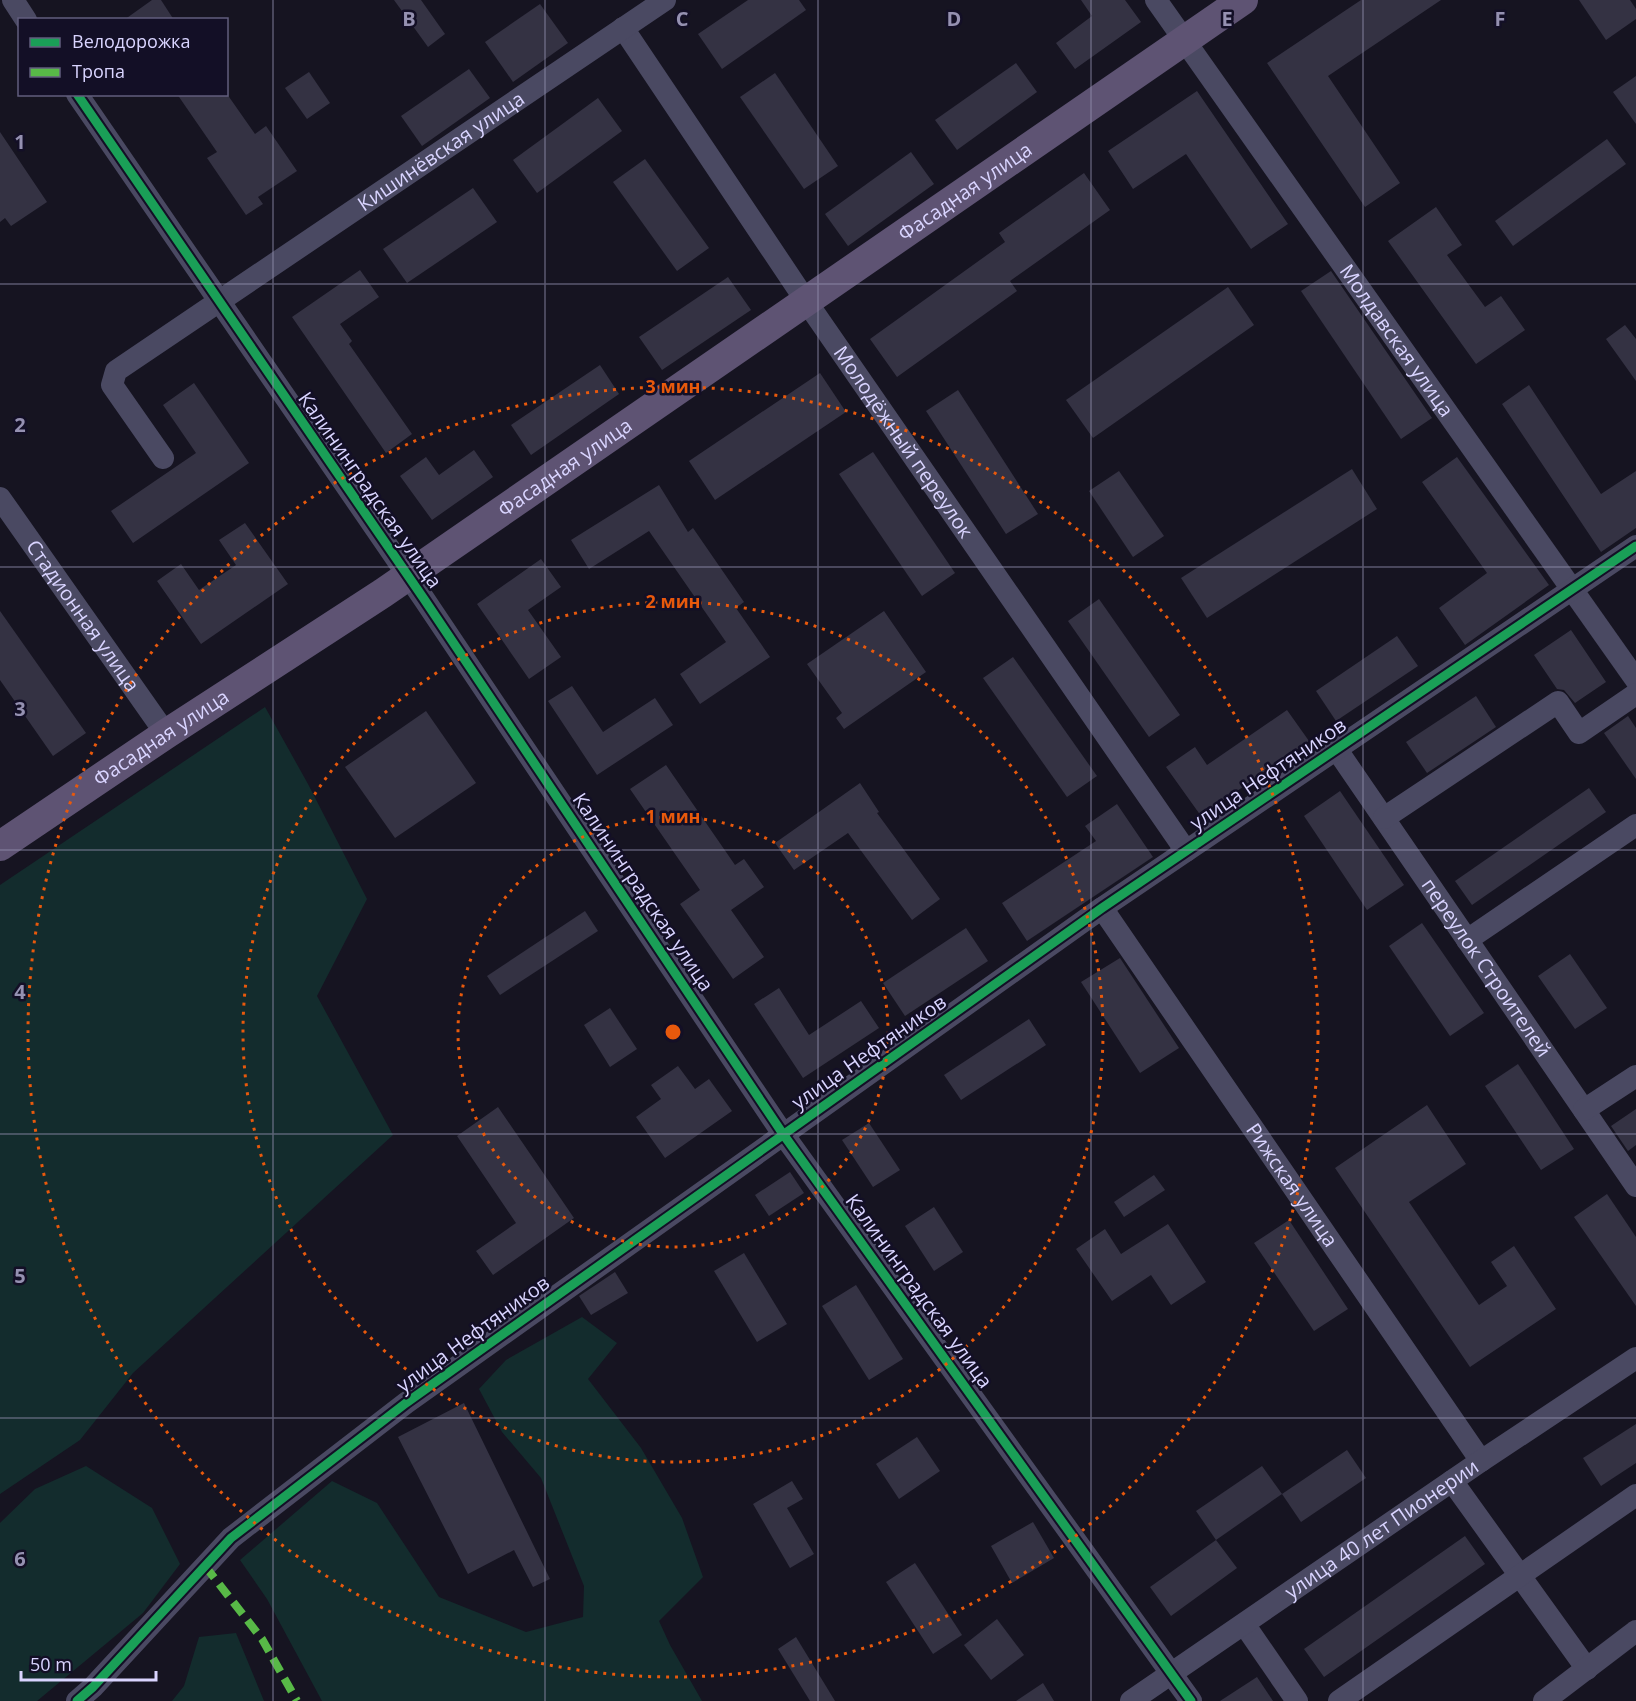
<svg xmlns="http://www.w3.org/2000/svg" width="1636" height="1701" font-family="'Open Sans',sans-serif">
<rect width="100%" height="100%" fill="#161421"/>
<g fill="#132c2d">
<polygon points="265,707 308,784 367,899 317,996 393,1135 133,1373 80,1440 0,1494 0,885"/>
<polygon points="582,1317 617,1343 588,1379 641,1448 682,1518 703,1577 659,1621 670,1645 702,1701 322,1701 267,1599 240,1560 332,1481 377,1503 439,1597 526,1632 583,1617 584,1586 541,1478 502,1432 479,1389 506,1360"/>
<polygon points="86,1466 152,1508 180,1564 143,1613 37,1701 0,1701 0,1523 35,1489"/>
<polygon points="236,1633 264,1701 172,1701 184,1686 199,1637"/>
</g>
<g fill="#343243">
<polygon points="152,0 161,0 174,20 124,20"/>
<polygon points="394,0 421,0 445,34 428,47"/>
<polygon points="748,0 799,0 806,10 722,69 698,34"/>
<polygon points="1081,0 1125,0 1141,22 1075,69 1056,43 1092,16"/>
<polygon points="1361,0 1441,0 1328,76 1400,183 1365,207 1267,63"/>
<polygon points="1579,0 1630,0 1636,9 1636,19 1606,40"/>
<polygon points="540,4 568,43 513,82 485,42"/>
<polygon points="1016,63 1037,92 957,150 935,120"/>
<polygon points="469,69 490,98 422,146 401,116"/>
<polygon points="309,72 330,103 307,119 285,88"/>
<polygon points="775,73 838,166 804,189 740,97"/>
<polygon points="1636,76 1636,124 1613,92"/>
<polygon points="1197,91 1288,224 1251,249 1186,154 1133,189 1108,151"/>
<polygon points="177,94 227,94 255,134 266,126 297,171 258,197 263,204 246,215 207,158 217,152"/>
<polygon points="598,98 622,131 537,193 513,160"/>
<polygon points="0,132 47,202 11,226 5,218 0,222"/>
<polygon points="1607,139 1626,164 1513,246 1495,221"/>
<polygon points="911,152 934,184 848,246 825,214"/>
<polygon points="645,159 709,248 677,271 613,182"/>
<polygon points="1084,173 1110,210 1010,281 1017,291 897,377 870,339 1005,242 999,233"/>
<polygon points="473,188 497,222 407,283 383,249"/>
<polygon points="1436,207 1462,245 1447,255 1485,307 1501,296 1525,330 1476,364 1388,241"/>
<polygon points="360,270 379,297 340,324 352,341 349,344 412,434 386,453 292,317"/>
<polygon points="1331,271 1432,418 1401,439 1301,291"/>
<polygon points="728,277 751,310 662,370 639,337"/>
<polygon points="1228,287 1254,325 1093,438 1066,400"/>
<polygon points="1625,325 1636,339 1636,381 1606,339"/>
<polygon points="600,365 619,394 531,455 511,425"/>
<polygon points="820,373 846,412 715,500 689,461"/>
<polygon points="194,383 249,463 133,543 111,511 196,453 163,405"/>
<polygon points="1529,385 1601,494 1636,471 1636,528 1601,552 1502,404"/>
<polygon points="958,390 1038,514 1006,534 926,411"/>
<polygon points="474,450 493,477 432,520 400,476 426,457 439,475"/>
<polygon points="873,452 955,573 922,596 839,474"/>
<polygon points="1457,457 1549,585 1465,645 1439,608 1487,573 1422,482"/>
<polygon points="1352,469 1377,509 1207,618 1181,578"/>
<polygon points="1119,471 1164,536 1133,557 1089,491"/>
<polygon points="659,485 688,532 693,528 744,602 736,608 770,657 700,704 680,674 726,642 649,531 589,569 571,540"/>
<polygon points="245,523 288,584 201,644 157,581 181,564 199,590 236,565 219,540"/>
<polygon points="541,559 561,587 528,610 561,657 529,679 477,604"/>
<polygon points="1099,599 1180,715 1149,737 1068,621"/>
<polygon points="0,611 86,733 53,756 0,680"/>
<polygon points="884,611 926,672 844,729 836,718 842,713 807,664"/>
<polygon points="1571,630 1606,682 1575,703 1564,690 1557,689 1534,655"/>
<polygon points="1397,636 1418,666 1336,721 1316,691"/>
<polygon points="1013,657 1097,776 1067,797 983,678"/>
<polygon points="572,686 603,732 655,698 673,725 597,775 548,701"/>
<polygon points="1476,696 1496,727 1427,773 1406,742"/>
<polygon points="1287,710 1309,741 1201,816 1166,767 1195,747 1207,765"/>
<polygon points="426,711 476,783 395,838 345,767"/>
<polygon points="1628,716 1636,728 1636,779 1604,733"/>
<polygon points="666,765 735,865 744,859 764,887 731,910 764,957 733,979 680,904 700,890 630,789"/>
<polygon points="860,783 879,812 877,813 940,899 912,920 848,833 794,870 775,843"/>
<polygon points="1589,788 1606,812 1472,905 1455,881"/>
<polygon points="1340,791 1404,885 1367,910 1304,816"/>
<polygon points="1117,804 1153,857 1027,941 1002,903 1096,841 1085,826"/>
<polygon points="585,911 598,931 500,995 487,976"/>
<polygon points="1422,923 1484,1013 1450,1036 1389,946"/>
<polygon points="966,928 988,961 905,1016 883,983"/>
<polygon points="1570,954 1607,1008 1575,1029 1538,976"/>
<polygon points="1120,958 1179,1048 1140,1073 1081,982"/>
<polygon points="779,988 809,1035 861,1001 879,1028 803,1078 754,1004"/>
<polygon points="610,1008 637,1049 610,1067 584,1025"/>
<polygon points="1029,1019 1046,1045 961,1100 944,1075"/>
<polygon points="1518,1064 1574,1149 1541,1170 1485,1086"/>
<polygon points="678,1066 695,1089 709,1079 732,1111 665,1158 636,1117 661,1099 651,1085"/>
<polygon points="1427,1105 1466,1164 1409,1202 1479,1305 1507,1286 1491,1262 1514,1246 1556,1309 1470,1367 1335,1168"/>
<polygon points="498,1107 574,1218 493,1275 476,1251 516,1223 457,1136"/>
<polygon points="1636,1109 1636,1145 1628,1151 1611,1126"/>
<polygon points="869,1123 900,1170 873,1187 842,1140"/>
<polygon points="790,1172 804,1193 769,1216 755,1195"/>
<polygon points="1154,1175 1165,1190 1124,1217 1114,1202"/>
<polygon points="1607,1194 1636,1237 1636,1306 1574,1217"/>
<polygon points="934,1207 963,1252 934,1271 905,1226"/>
<polygon points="1289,1220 1348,1309 1314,1331 1254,1243"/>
<polygon points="1168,1224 1206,1282 1171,1305 1151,1275 1112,1301 1076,1249 1105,1229 1121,1254"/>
<polygon points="744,1253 787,1324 757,1342 714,1271"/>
<polygon points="615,1272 628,1293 591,1315 579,1296"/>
<polygon points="856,1285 903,1359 869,1380 822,1306"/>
<polygon points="464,1403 550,1579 533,1587 514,1550 468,1574 398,1437"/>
<polygon points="1636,1424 1636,1463 1601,1486 1583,1458"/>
<polygon points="917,1437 940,1471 899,1499 876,1464"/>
<polygon points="1347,1450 1366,1478 1301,1522 1282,1494"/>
<polygon points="1262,1466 1282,1494 1216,1540 1196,1511"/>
<polygon points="792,1481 803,1499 787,1508 814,1554 790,1568 753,1504"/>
<polygon points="1033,1522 1054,1558 1012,1583 991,1546"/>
<polygon points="1465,1536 1485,1564 1324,1677 1304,1649"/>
<polygon points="1216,1540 1237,1568 1171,1616 1150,1587"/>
<polygon points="915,1563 962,1635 933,1654 886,1582"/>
<polygon points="997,1619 1024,1655 991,1680 964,1645"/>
<polygon points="796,1637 835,1701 810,1701 778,1649"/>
<polygon points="1257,1677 1273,1701 1220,1701"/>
<polygon points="1043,1683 1054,1701 1016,1701"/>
</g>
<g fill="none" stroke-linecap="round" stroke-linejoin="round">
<g stroke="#4a4962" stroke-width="22">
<polyline points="13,0 26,20"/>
<path id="s1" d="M1156,0L1636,680"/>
<path id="s2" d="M623,28L806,301L1186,851"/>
<polyline points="77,94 424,599 783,1134 1191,1701"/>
<path id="s3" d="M163,458L112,385L116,371L665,0"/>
<path id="s4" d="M0,498L166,734"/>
<path id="s5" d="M1337,750L1636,1186"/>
<polyline points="1384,818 1558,702 1579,733 1636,694"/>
<path id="s6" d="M1102,908L1481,1461"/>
<polyline points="1467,940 1636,825"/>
<polyline points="1584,1110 1636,1076"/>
<polyline points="1452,1481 1587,1669"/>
<polyline points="1244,1624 1297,1701"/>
<polyline points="77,1701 93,1687 231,1538 406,1403 1102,908 1636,546"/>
<path id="s7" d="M1131,1701L1481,1461L1636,1358"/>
<polyline points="1339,1701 1636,1495"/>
<polyline points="1544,1701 1636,1631"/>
</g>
<path stroke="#5e5373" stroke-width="30" id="s8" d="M0,846L166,734L383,593L1243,0"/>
<polyline stroke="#58b947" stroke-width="8" stroke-dasharray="15 8" stroke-linecap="butt" points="205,1566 262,1639 297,1701"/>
<g stroke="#130f26" stroke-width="13">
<g id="cycleway">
<polyline points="77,94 424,599 783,1134 1191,1701"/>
<polyline points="77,1701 93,1687 231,1538 406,1403 1102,908 1636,546"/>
</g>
</g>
<use href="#cycleway" stroke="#1a9f57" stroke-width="9"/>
</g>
<path fill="none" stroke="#9591b1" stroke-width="1.5" stroke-opacity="0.55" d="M273,0V1701M545,0V1701M818,0V1701M1091,0V1701M1363,0V1701M0,284H1636M0,567H1636M0,850H1636M0,1134H1636M0,1418H1636"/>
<g fill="none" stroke="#e8590c" stroke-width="3" stroke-dasharray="3 6">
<circle cx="673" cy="1032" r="215"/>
<circle cx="673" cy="1032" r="430"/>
<circle cx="673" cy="1032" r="645"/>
</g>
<g text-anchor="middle" stroke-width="5" stroke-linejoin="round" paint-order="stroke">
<g font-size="20" fill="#d9d4ff" stroke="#130f26">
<text dy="7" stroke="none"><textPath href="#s3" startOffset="496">Кишинёвская улица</textPath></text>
<text dy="7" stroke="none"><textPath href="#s8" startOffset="1166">Фасадная улица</textPath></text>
<text dy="7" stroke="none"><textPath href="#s1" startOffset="417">Молдавская улица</textPath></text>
<text dy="7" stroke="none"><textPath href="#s2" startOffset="500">Молодёжный переулок</textPath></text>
<text dy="7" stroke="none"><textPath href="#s8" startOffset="680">Фасадная улица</textPath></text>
<text transform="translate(370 490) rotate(55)" y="7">Калининградская улица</text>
<text dy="7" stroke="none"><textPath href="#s4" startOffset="144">Стадионная улица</textPath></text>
<text dy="7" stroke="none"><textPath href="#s8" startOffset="194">Фасадная улица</textPath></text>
<text transform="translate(1268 774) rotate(-34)" y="7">улица Нефтяников</text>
<text transform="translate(643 892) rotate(56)" y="7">Калининградская улица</text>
<text dy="7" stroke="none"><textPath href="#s5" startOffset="264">переулок Строителей</textPath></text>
<text transform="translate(869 1052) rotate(-35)" y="7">улица Нефтяников</text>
<text dy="7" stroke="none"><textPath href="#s6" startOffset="336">Рижская улица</textPath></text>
<text transform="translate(919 1291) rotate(54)" y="7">Калининградская улица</text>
<text transform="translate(473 1334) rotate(-36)" y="7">улица Нефтяников</text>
<text dy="7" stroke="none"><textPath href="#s7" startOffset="304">улица 40 лет Пионерии</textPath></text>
</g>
</g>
<g font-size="20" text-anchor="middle" font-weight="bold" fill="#9591b1" stroke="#130f26" stroke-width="5" stroke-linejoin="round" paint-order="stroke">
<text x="409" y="26">B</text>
<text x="682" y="26">C</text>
<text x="954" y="26">D</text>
<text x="1227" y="26">E</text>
<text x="1500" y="26">F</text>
<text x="20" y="149">1</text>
<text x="20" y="432">2</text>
<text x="20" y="716">3</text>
<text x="20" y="999">4</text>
<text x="20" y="1283">5</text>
<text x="20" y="1566">6</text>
</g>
<circle cx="673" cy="1032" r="9" fill="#e8590c" stroke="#130f26" stroke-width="3"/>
<g font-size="18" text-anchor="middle" font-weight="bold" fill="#e8590c" stroke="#130f26" stroke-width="5" stroke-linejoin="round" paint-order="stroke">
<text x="673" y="393">3 мин</text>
<text x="673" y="608">2 мин</text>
<text x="673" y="823">1 мин</text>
</g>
<rect x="18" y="18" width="210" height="78" fill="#130f26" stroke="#625e7d" stroke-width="1.5"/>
<rect x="30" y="38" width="30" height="9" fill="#1a9f57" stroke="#625e7d" stroke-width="1.5"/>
<text x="72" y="48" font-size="18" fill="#d9d4ff">Велодорожка</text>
<rect x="30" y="68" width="30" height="9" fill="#58b947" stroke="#625e7d" stroke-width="1.5"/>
<text x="72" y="78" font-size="18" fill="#d9d4ff">Тропа</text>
<path d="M21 1671v9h135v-9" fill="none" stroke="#d9d4ff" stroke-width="3"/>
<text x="30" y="1671" font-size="18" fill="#d9d4ff" stroke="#130f26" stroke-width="4.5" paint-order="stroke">50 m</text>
</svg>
